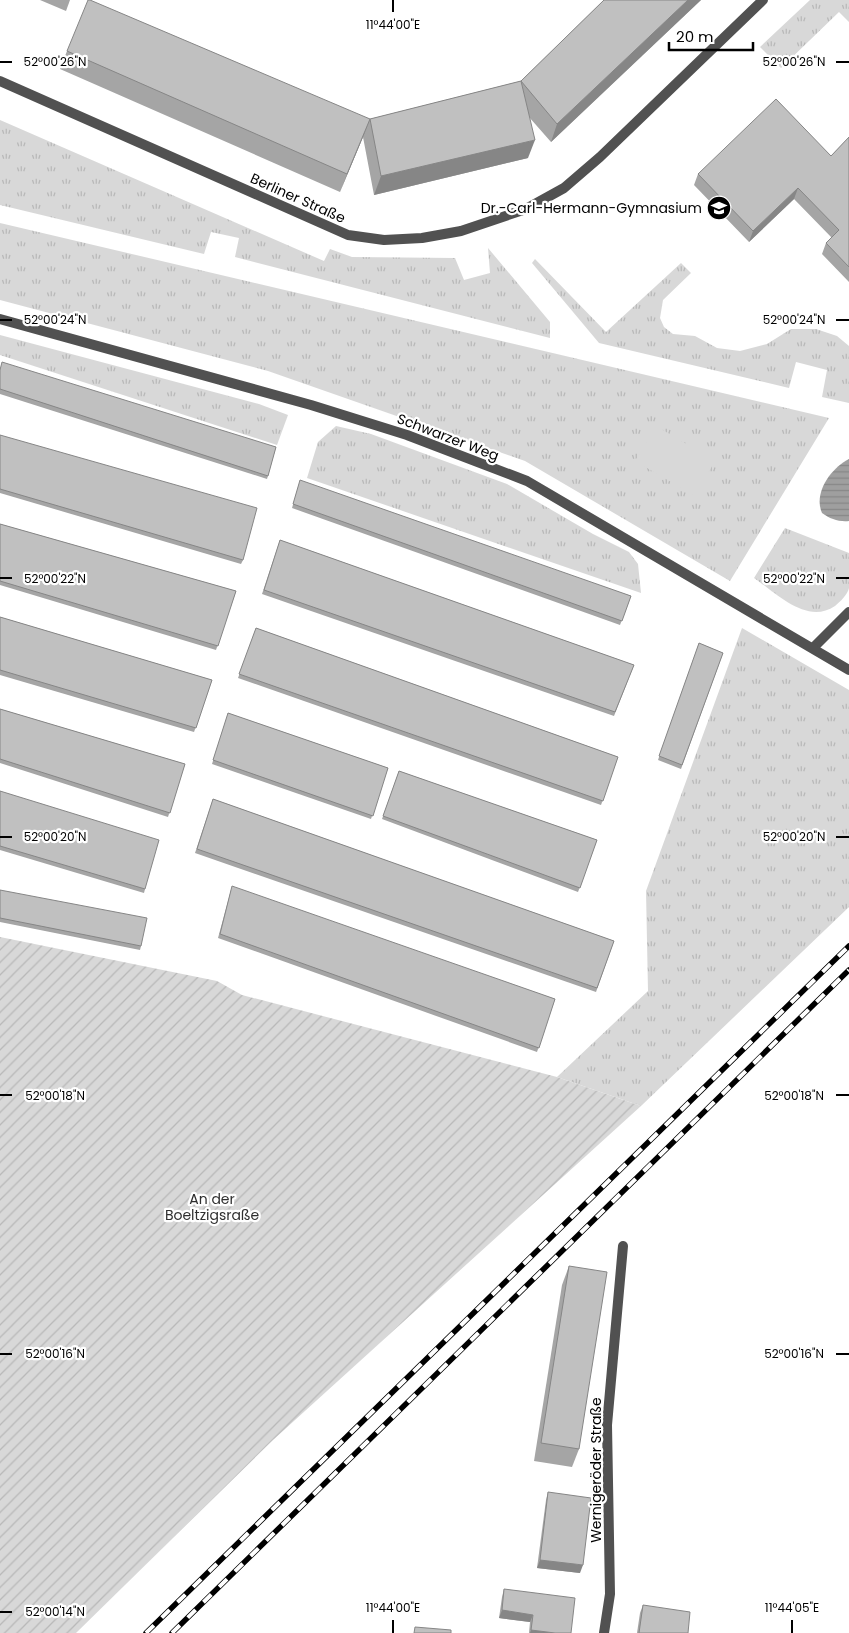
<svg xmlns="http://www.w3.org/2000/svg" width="849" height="1633" font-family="Poppins,sans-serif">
<defs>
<pattern id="grass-tufts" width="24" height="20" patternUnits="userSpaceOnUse" patternTransform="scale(1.25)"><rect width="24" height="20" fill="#d8d8d8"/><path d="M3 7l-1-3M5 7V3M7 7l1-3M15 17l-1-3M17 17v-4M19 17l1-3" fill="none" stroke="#b8b8b8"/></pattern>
<pattern id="garden-furrows" width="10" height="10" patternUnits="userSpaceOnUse" patternTransform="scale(1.25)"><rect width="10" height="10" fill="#d8d8d8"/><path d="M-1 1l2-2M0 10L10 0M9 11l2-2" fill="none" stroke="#b8b8b8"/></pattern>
<pattern id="water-rules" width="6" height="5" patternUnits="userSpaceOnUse" patternTransform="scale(1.25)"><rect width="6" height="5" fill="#9f9f9f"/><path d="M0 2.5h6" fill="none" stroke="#878787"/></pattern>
</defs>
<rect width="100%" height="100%" fill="#fff"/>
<g fill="url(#grass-tufts)">
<polygon points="810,0 849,0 849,22 839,12 781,68 760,47"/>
<polygon points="0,120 324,261 330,249 352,257 455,258 464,280 490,273 488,248 550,322 550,338 235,257 239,238 211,232 204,254 0,205"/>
<polygon points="0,223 829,418 730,581 525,461 268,371 0,300"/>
<polygon points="535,259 606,332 681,263 691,273 663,300 660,318 664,327 673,334 695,336 717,348 740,351 767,344 791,329 816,329 837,336 849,346 849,403 822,397 827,370 796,362 789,388 599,343 532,263"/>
<polygon points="0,335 259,404 288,415 277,445 0,355"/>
<polygon points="336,426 371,434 507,484 593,534 629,552 638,564 641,593 307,478 318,442"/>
<path d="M785,528L849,553C849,564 849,577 849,588C848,594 840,602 835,606C807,625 777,594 754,578Z"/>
<polygon points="742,628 849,690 849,907 641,1106 557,1077 648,991 646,891"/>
</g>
<polygon fill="url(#garden-furrows)" points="0,937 217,981 242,995 557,1077 641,1106 273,1440 76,1633 0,1633"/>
<polygon fill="#d8d8d8" points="656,426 715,461 695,496 635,461"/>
<path fill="url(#water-rules)" d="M849,459V521C839,522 830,519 822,513C813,493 831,468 849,459Z"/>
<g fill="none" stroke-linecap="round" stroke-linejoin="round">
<polyline stroke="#515151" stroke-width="10" points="813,648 849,612"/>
<g stroke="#515151" stroke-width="10">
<polyline points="0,81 348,235 384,240 422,238 461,231 526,209 564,188 600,157 763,0"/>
<polyline points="0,319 311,405 407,435 527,481 849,670"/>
<polyline points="604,1633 610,1594 607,1425 623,1246"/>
</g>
<g stroke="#000" stroke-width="5.5">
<g id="rail">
<polyline points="146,1633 849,946"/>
<polyline points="172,1633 849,970"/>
</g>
</g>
<use href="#rail" stroke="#fff" stroke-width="4" stroke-dasharray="11" stroke-linecap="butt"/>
</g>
<g fill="#a5a5a5">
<polygon points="40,0 70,0 66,11"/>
<polygon points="604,0 701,0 551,142 529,117 528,158 374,195 363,137 340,192 60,69 67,51 370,119 521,81"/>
<polygon points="849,137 849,282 822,254 826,243 832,238 794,199 749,242 694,185 698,174 831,156"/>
<polygon points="0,369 276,447 267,479 0,394"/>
<polygon points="0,435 243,560 241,564 0,493"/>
<polygon points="299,484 631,596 620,625 292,508"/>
<polygon points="0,524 236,591 216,650 0,585"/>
<polygon points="280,540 634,665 614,716 262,594"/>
<polygon points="0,617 212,680 194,732 0,675"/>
<polygon points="256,628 618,757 601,805 238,678"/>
<polygon points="699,643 723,653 681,769 658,760"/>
<polygon points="0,709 185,764 168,817 0,763"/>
<polygon points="228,713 388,768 371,819 212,764"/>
<polygon points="399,771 597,840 578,892 382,819"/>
<polygon points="0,791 145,889 144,893 0,850"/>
<polygon points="213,799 614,941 596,992 195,853"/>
<polygon points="0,890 141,946 140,950 0,922"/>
<polygon points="231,890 555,999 537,1052 218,938"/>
<polygon points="569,1266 579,1449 572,1467 534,1461 562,1285"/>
<polygon points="548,1492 580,1573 537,1568 546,1500"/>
<polygon points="504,1589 571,1633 529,1633 530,1622 499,1618 502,1597"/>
<polygon points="643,1605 688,1633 637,1633 640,1613"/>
</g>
<g fill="#868686">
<polygon points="688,0 701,0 551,142 557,124"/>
<polygon points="370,119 363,137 340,192 347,174"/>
<polygon points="535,140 528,158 374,195 381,176"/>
<polygon points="798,188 794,199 749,242 753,231"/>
<polygon points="540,1560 583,1565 580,1573 537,1568"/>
<polygon points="502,1610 533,1615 530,1622 499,1618"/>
<polygon points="531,1630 555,1633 530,1633"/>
</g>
<g fill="#c0c0c0" stroke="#868686">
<polygon points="88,0 90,0 370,119 521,81 535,140 381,176 370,119 347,174 67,51"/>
<polygon points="604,0 688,0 557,124 521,81"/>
<polygon points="776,99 831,156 849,137 849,267 826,243 839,230 798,188 753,231 698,174"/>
<polygon points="2,362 276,447 268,476 0,389 0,370"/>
<polygon points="0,435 257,508 243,560 0,489"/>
<polygon points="300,480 631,596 622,621 293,504"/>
<polygon points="0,524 236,591 218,646 0,581"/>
<polygon points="280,540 634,665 615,712 264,590"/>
<polygon points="0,617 212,680 196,728 0,670"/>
<polygon points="256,628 618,757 603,801 239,674"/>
<polygon points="699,643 723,653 682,765 659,756"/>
<polygon points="0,709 185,764 170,813 0,759"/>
<polygon points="228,713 388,768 373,816 213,760"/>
<polygon points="399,771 597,840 580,888 383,816"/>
<polygon points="0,791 159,840 145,889 0,846"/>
<polygon points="213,799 614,941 597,988 197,849"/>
<polygon points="232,886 555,999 539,1048 220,934"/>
<polygon points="0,890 147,918 141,946 0,918"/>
<polygon points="569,1266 607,1272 579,1449 541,1443"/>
<polygon points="548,1492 591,1498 583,1565 540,1560"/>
<polygon points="504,1589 575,1598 571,1633 555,1633 531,1630 533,1615 502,1610"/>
<polygon points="643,1605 690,1612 688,1633 639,1633"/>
<polygon points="415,1627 451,1630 451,1633 414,1633"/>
</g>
<path fill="none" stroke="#000" stroke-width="2" d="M393,0V12M0,62H12M836,62H849M0,320H12M836,320H849M0,578H12M836,578H849M0,837H12M836,837H849M0,1095H12M836,1095H849M0,1354H12M836,1354H849M0,1612H12M393,1620V1633M792,1620V1633"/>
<defs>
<g id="school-disc" transform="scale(1.25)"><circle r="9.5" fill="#000" stroke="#fff"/><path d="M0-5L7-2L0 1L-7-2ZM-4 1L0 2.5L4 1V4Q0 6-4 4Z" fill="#fff"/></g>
</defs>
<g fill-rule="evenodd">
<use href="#school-disc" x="719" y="208"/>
</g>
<g text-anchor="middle" stroke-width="4.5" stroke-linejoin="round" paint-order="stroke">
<g font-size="14" fill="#000" stroke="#fff">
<text transform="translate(298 198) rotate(24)" y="5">Berliner Straße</text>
<text transform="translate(448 437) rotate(21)" y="5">Schwarzer Weg</text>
<text transform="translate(596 1470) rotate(-90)" y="5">Wernigeröder Straße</text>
</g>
<g font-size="14" fill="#000" stroke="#fff" text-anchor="end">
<text x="702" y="213">Dr.-Carl-Hermann-Gymnasium</text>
</g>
<g font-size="14" fill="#2f2f2f" stroke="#fff">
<text x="212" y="1204">An der<tspan x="212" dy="16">Boeltzigsraße</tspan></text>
</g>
</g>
<g font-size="12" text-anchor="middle" fill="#000" stroke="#fff" stroke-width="4.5" stroke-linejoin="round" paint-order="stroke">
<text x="393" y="29">11°44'00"E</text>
<text x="55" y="66">52°00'26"N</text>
<text x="794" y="66">52°00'26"N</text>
<text x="55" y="324">52°00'24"N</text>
<text x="794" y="324">52°00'24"N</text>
<text x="55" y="583">52°00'22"N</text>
<text x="794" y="583">52°00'22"N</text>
<text x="55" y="841">52°00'20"N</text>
<text x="794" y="841">52°00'20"N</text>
<text x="55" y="1100">52°00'18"N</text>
<text x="794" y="1100">52°00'18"N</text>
<text x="55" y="1358">52°00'16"N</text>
<text x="794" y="1358">52°00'16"N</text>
<text x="393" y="1612">11°44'00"E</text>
<text x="792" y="1612">11°44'05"E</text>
<text x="55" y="1616">52°00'14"N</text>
</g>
<path d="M669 42v8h84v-8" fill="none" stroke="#000000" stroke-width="2.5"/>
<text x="676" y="42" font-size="15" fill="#000000" stroke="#ffffff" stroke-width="4" paint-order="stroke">20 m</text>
</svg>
